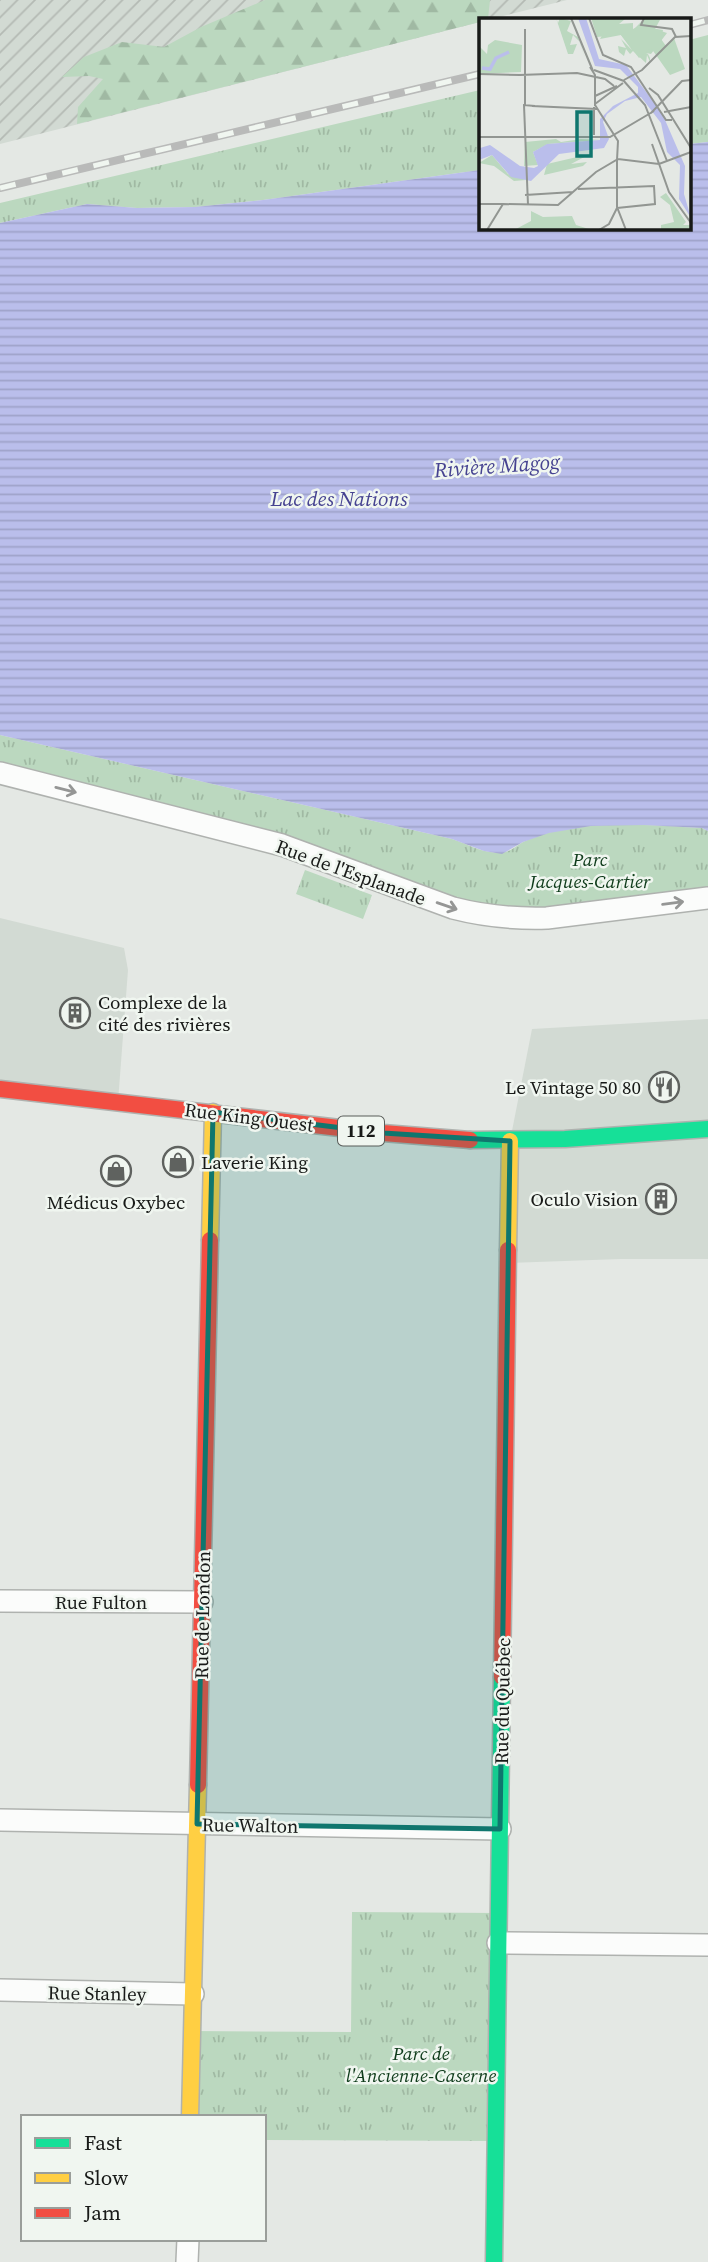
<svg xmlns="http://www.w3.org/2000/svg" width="708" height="2262" font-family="'Source Serif 4',serif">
<defs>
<pattern id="industrial-furrows" width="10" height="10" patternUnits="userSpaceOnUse" patternTransform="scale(1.75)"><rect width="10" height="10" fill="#d2dad3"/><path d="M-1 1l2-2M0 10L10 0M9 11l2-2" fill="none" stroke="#b4bab4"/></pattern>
<pattern id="forest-firs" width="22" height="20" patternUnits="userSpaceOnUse" patternTransform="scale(1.75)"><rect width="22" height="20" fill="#bbd8bf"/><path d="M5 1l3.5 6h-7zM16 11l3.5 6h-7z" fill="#a0b9a3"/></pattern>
<pattern id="park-tufts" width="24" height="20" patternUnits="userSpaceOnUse" patternTransform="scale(1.75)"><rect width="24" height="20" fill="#bbd8bf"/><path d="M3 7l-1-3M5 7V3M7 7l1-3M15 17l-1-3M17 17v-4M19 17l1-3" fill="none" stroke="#a0b9a3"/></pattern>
<pattern id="water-rules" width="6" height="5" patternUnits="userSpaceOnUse" patternTransform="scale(1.75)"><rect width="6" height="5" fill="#babeeb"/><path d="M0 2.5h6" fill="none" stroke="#9fa3c9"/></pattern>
</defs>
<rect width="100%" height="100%" fill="#e4e8e4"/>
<g fill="#d2dad3">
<polygon points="0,918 124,948 128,970 118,1102 0,1089"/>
<polygon points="708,1019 708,1259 621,1259 508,1263 510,1141 532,1029"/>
</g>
<polygon fill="url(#industrial-furrows)" points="0,0 567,0 491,19 480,19 480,22 0,144"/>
<polygon fill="url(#forest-firs)" points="265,0 490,0 488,19 480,19 480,22 77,124 78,107 103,79 89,76 62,77 84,57 122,42 164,47 201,27"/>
<g fill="url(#park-tufts)">
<polygon points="708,35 708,142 689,144 689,40"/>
<polygon points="480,90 480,170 263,200 195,207 137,208 87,204 0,223 0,203"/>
<path d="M0,735L452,839C467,844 483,853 499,853C509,853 515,847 523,842C543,832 570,827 592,826C629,823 665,826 702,828L708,831V898L522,919L309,854L0,773Z"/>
<polygon points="305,870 372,895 363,919 296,894"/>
<polygon points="352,1912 499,1913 496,2141 264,2140 264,2117 190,2117 192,2031 351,2032"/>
</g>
<polygon fill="url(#water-rules)" points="708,142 708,831 702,828 644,825 591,826 549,833 523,842 502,854 484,851 452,839 0,735 0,223 87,204 137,208 195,207 263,200 480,170 480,228 689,228 689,144"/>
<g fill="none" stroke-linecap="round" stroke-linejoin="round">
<g stroke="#afb2af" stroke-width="24">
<g id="street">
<path d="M0,773L282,845L453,908C484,916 515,919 547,918L708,898"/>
<polyline points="0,1601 202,1602"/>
<polyline points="0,1820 500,1829"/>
<polyline points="498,1943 708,1945"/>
<polyline points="0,1990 193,1994"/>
<polyline points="187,2262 188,2239"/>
</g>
</g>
<g stroke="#afb2af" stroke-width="19">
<g id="fast">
<polyline points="470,1140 565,1139 708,1129"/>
<polyline points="494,2262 502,1677"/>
</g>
</g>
<g stroke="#afb2af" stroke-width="19">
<g id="slow">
<polyline points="210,1240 213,1112"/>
<polyline points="508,1250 510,1141"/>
<polyline points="190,2117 198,1785"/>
</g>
</g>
<g stroke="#afb2af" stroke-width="19">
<g id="jam">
<polyline points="0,1089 383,1133 470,1140"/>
<polyline points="502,1677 508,1250"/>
<polyline points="198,1785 210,1240"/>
</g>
</g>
<use href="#street" stroke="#fbfcfb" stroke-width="21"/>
<use href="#fast" stroke="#16e098" stroke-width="16"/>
<use href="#slow" stroke="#ffcf43" stroke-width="16"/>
<use href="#jam" stroke="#f24e42" stroke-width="16"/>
<g stroke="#b9bab9" stroke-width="8">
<g id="rail">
<polyline points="689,25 708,20"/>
<polyline points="0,188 480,74"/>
</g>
</g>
<use href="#rail" stroke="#f0f6f0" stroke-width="5" stroke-dasharray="16" stroke-linecap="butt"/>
</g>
<defs><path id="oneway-shaft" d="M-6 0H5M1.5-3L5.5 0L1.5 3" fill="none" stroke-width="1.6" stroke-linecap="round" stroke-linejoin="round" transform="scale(1.75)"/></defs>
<g stroke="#959695">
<use href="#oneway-shaft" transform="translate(66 790) rotate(14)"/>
<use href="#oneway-shaft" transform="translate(673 903) rotate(-7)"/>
<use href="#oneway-shaft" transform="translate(447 906) rotate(19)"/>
</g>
<path fill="#0f766e" fill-opacity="0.2" stroke="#0f766e" stroke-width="5" stroke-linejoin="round" d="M213,1112L383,1133L510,1141L500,1829L197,1824Z"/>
<defs>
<g id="building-ring" transform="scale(1.575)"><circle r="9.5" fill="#f0f6f0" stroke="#5f625f" stroke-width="1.5"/><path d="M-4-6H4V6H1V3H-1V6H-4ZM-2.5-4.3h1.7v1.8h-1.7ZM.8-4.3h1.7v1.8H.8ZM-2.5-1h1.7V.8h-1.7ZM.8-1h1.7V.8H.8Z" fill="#5f625f"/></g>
<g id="restaurant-ring" transform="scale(1.575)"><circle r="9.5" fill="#f0f6f0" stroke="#5f625f" stroke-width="1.5"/><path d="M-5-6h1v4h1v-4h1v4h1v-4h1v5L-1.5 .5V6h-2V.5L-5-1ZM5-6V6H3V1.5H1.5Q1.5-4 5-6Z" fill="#5f625f"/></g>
<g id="shop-ring" transform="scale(1.575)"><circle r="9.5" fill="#f0f6f0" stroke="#5f625f" stroke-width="1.5"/><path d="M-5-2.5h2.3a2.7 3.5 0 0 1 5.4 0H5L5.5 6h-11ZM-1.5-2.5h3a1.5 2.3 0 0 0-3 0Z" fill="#5f625f"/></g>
</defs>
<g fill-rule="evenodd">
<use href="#building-ring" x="75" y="1013"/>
<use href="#restaurant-ring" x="664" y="1087"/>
<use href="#shop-ring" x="178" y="1162"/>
<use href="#shop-ring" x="116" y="1171"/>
<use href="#building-ring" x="661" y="1199"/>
</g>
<g text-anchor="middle" stroke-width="5" stroke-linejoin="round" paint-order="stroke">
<rect fill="#f0f6f0" stroke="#595c59" stroke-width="2" x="338" y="1116.5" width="46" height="29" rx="5"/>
<g font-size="18" font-weight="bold" fill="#181a18">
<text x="361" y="1137">112</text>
</g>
<g font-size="19" font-style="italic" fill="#0e3b1a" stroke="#f0f6f0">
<text x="590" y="866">Parc<tspan x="590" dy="22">Jacques-Cartier</tspan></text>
<text x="421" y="2060">Parc de<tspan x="421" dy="22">l'Ancienne-Caserne</tspan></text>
</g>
<g font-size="19" fill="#181a18" stroke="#f0f6f0">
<text transform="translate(351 872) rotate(20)" y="7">Rue de l'Esplanade</text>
<text transform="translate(249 1117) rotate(7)" y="7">Rue King Ouest</text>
<text x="101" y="1609">Rue Fulton</text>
<text transform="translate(202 1615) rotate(-89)" y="7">Rue de London</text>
<text transform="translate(502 1701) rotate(-89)" y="7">Rue du Québec</text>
<text transform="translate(250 1825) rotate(1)" y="7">Rue Walton</text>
<text transform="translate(97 1993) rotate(1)" y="7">Rue Stanley</text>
</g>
<g font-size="19" fill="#181a18" stroke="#f0f6f0" text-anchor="start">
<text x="98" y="1009">Complexe de la<tspan x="98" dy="22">cité des rivières</tspan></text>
<text x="641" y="1094" text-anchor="end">Le Vintage 50 80</text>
<text x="201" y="1169">Laverie King</text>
<text x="638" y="1206" text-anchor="end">Oculo Vision</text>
<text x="116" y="1209" text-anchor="middle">Médicus Oxybec</text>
</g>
<g font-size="21" font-style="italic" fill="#464391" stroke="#f0f6f0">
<text transform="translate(497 466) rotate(-4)" y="7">Rivière Magog</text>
<text x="339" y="506">Lac des Nations</text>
</g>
</g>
<g transform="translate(479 18)">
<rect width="212" height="212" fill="#e4e8e4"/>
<path d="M16,22L43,27L42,54L0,56V28L8,36L9,27Z" fill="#bbd8bf"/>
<path d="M77,0L79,5L81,0L92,3L88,13L99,19L106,40L101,24L94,17L91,27L98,26L94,36H89ZM133,0L146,1L140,6L154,5V12L166,0H182L176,11L188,15L172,36L167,35L169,36L171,40V44L168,37L167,45L154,33L151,36L147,31L145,38L140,34L139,28L147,30L142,21L153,32L142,17L121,21ZM111,136L92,146L108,144L104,148L65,157L68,146ZM187,175L207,204L204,207H212V212H182V207L195,204L191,187L181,179Z" fill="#bbd8bf"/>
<path d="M112,0H133L137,17L118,19ZM160,8L184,12L182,21L187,28L195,20L206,51L191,57L172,30L160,40L142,17ZM77,121L82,124L102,121L122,122L69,126L54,134L59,147L45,148L46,124ZM13,137L29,156L47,162L35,163L15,148L0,145ZM52,193L64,199L93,198L97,207L113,212H35L52,203Z" fill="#bbd8bf"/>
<path d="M99,0H107L120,41L147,47L183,95L206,148L205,176L212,200L200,181L201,147L188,134L182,105L162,79L146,83L128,96L124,104L130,121L125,130L80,136L52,163L32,159L13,137L0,142L1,130L11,127L41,148L55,150L59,148L54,134L68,126L121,122V101L134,88L159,75V69L141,51L116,48Z" fill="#babeeb"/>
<path fill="none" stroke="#babeeb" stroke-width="3.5" d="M3,50L11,51L17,40L30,34"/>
<path fill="none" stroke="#929692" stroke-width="2" d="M92,0L114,53M110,0L124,37L152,49L187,102H193M165,0L162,7L193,11L197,19M111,49L116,57V88M115,52L145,63M0,56L42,57M40,57L98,55L126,61L135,68M46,60V11M144,62L166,87L188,143M145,62L163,52L196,19L212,18M170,70L179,77L212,130M116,78L138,68M116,86L144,65M46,87V59M116,87L139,123L138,142M53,88L118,91M185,94L212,89M172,95L203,63L212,62M115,117V89M0,119H131L175,93M173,126L190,174L212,205M138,142V189L147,212M99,171L175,168L176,186L138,190M46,177L94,174M0,186H24M24,186L79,187L117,154L139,141L180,146L212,134M49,187L45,87L56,88M8,212L24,186M120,212L130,206L138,190"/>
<path fill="#0f766e" fill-opacity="0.15" stroke="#0f766e" stroke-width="3.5" d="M98,94H112V138H98Z"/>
<rect width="212" height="212" fill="none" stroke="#181a18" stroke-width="3.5"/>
</g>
<rect x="21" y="2115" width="245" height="126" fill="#f0f6f0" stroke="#9a9e9a" stroke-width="2"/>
<rect x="35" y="2138" width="35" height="10" fill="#16e098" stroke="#9a9e9a" stroke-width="2"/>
<text x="84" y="2150" font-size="21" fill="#181a18">Fast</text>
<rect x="35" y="2173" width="35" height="10" fill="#ffcf43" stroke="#9a9e9a" stroke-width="2"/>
<text x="84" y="2185" font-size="21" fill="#181a18">Slow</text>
<rect x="35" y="2208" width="35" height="10" fill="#f24e42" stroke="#9a9e9a" stroke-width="2"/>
<text x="84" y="2220" font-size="21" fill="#181a18">Jam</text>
</svg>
